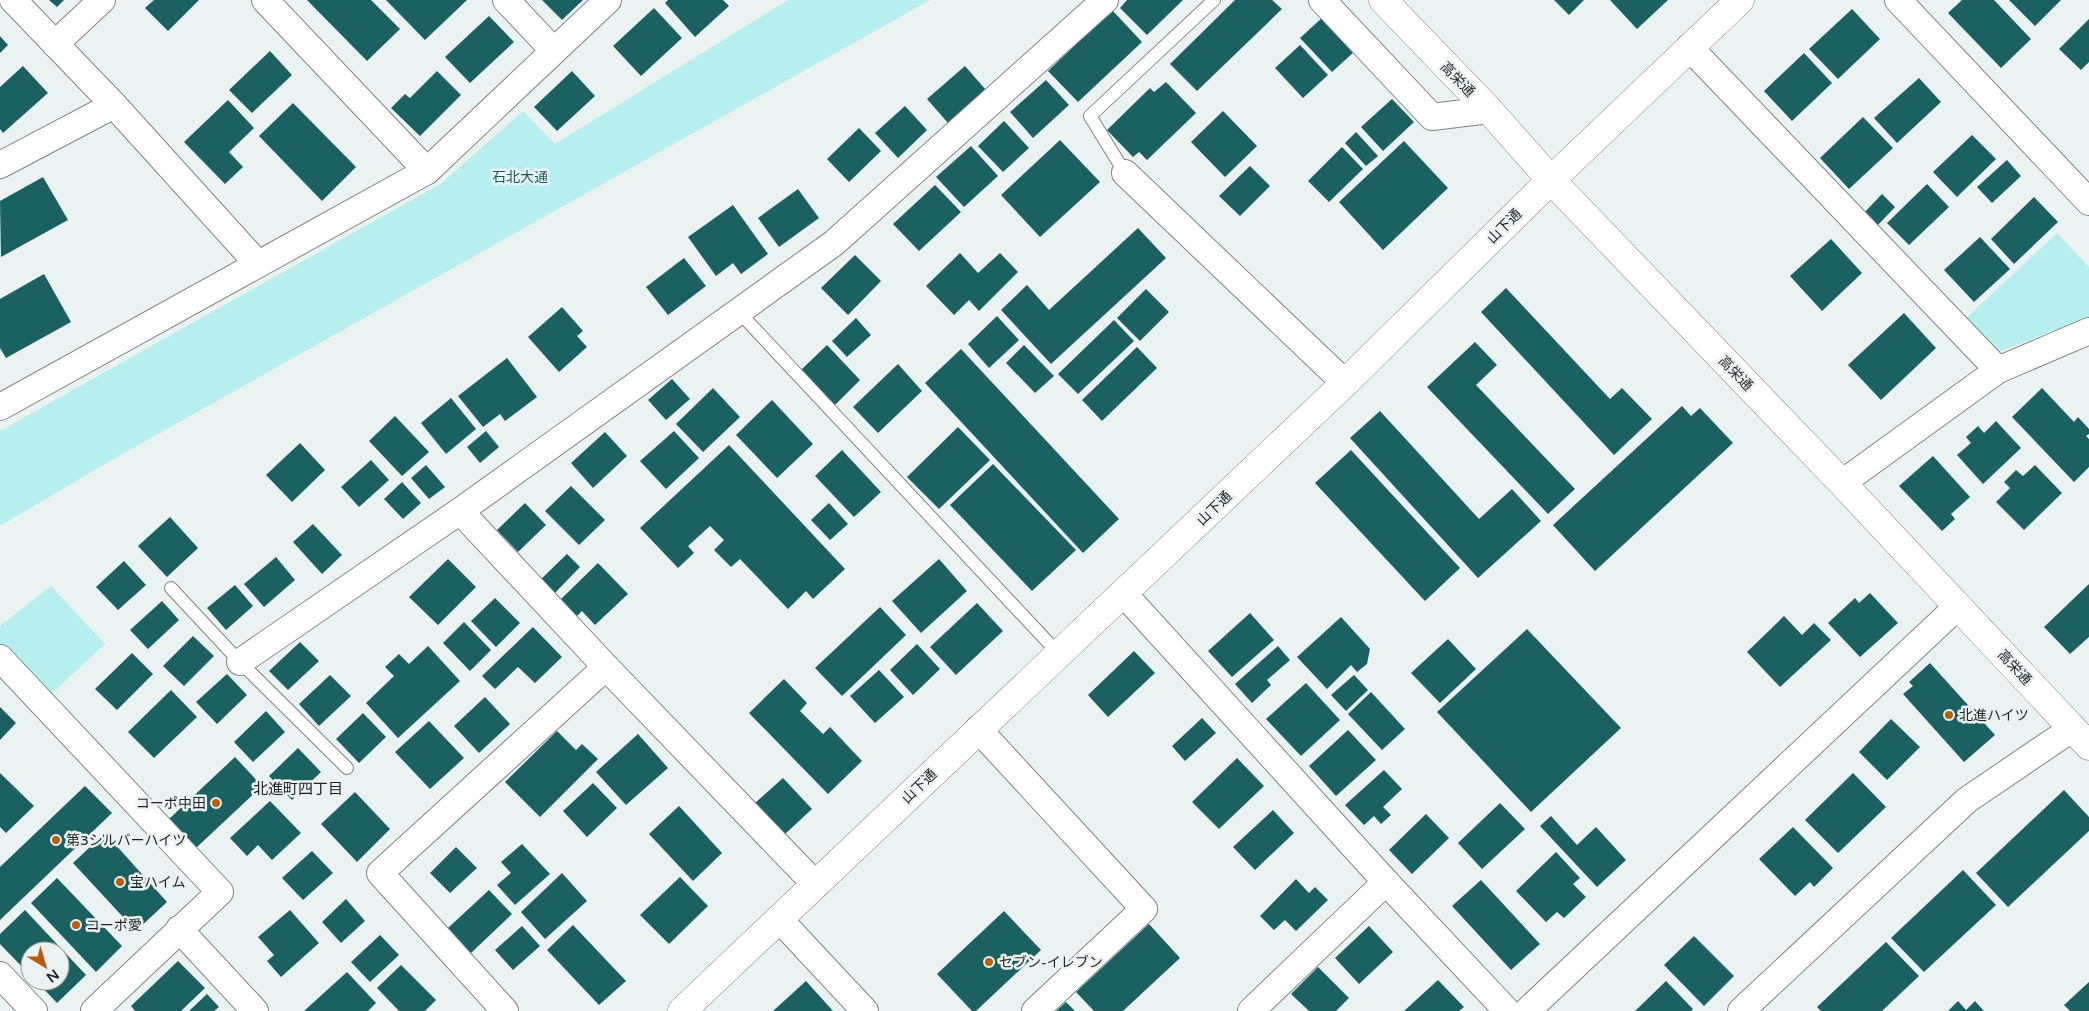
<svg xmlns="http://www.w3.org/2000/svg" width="2089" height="1011" font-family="'Varela Round','Noto Sans JP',sans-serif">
<rect width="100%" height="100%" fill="#ebf2f2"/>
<g fill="#b7eeee">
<polygon points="788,0 930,0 110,461 0,526 0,431 442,183 523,111 555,144"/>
<polygon points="2057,233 2089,267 2089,317 1996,353 1963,321"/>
<polygon points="51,586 105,644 47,698 0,648 0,626"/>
</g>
<g fill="#1c6162">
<polygon points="49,0 64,0 57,7"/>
<polygon points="154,0 199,0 168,31 145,8"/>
<polygon points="307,0 371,0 400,29 367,61"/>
<polygon points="386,0 467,0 425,40"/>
<polygon points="542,0 583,0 562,20"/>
<polygon points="668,0 723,0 729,6 695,37 665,3"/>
<polygon points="1127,0 1183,0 1147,35 1120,8"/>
<polygon points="1235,0 1272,0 1282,9 1197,91 1170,64"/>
<polygon points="1554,0 1584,0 1569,15"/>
<polygon points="1610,0 1668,0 1637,29"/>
<polygon points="1962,0 1994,0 2031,39 2001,68 1948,13"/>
<polygon points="2009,0 2061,0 2035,26"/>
<polygon points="654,8 682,38 641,76 613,46"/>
<polygon points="1852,9 1880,39 1838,79 1809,49"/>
<polygon points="1112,10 1142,42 1078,102 1048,71"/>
<polygon points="489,16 514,42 470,83 445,57"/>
<polygon points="1323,17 1355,51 1332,72 1300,38"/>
<polygon points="2089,19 2089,62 2081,70 2059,49"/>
<polygon points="0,36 8,45 0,53"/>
<polygon points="1300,45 1328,75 1303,98 1275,68"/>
<polygon points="270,51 292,75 252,113 229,90"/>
<polygon points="1804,53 1832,83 1792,121 1764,91"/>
<polygon points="23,66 48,93 3,133 0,129 0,87"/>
<polygon points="965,66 986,90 948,123 927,99"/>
<polygon points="437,71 461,95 420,136 391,108 405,94 410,98"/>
<polygon points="572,71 595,96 557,131 534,107"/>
<polygon points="1919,78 1941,102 1897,143 1874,118"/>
<polygon points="1046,80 1069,105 1033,138 1010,112"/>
<polygon points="1166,82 1196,113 1147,160 1139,152 1133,157 1107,130 1150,88 1154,92"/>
<polygon points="1392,99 1414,122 1383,151 1361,127"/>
<polygon points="228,100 254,128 229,152 243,167 225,184 184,142"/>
<polygon points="293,103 356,167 322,201 259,136"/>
<polygon points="905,106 927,130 898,158 875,133"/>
<polygon points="1223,111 1257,146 1225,177 1191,142"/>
<polygon points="1863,117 1893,148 1849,189 1820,158"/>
<polygon points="1004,121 1029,148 1003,172 978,146"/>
<polygon points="859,128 881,151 849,182 827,159"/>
<polygon points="1356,132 1378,156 1366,166 1345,143"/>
<polygon points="1972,135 1996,159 1957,197 1933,172"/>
<polygon points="1060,140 1100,182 1040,237 1001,195"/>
<polygon points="1404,141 1448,188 1383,250 1339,202"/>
<polygon points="971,146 998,176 964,207 936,177"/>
<polygon points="1342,147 1363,169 1329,202 1308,181"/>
<polygon points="2007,160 2021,176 1992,203 1977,187"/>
<polygon points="1250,166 1270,186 1240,216 1219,196"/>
<polygon points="43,177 68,220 1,257 0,201"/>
<polygon points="1927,184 1949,207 1909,245 1887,223"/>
<polygon points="935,185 961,212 919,251 893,224"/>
<polygon points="798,189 819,218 779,247 758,218"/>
<polygon points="1882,194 1895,207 1876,227 1863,214"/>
<polygon points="2034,197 2058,222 2014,264 1991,239"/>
<polygon points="733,205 768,254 741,274 733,263 716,276 688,237"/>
<polygon points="1138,228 1166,258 1051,364 1001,310 1027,285 1049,310"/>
<polygon points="1980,237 2010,269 1974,302 1944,270"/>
<polygon points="1831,239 1862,273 1822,311 1790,276"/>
<polygon points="960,253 978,273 1000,253 1018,272 979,311 969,300 954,315 926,286"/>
<polygon points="855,255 881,281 848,315 821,288"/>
<polygon points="684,258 706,286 668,315 646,287"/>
<polygon points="44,274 71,322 6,358 0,348 0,299"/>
<polygon points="1506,288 1610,399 1622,388 1652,419 1614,455 1481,312"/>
<polygon points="1146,289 1169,312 1140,341 1117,318"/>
<polygon points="562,307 583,331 577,336 587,347 559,372 528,337"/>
<polygon points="1904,313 1936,348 1881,400 1848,365"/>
<polygon points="997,316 1019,340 989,368 968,344"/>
<polygon points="856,318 871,335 847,357 832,341"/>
<polygon points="1114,320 1134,341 1078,394 1058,374"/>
<polygon points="1475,342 1497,365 1476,385 1575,489 1548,514 1427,387"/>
<polygon points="827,345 860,380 835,405 801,370"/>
<polygon points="1024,345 1054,376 1035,393 1006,363"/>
<polygon points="1137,347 1157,368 1102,421 1082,400"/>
<polygon points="961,349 1119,519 1083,553 925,383"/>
<polygon points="507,358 537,397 505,421 500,414 483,427 458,396"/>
<polygon points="898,364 922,391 878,433 853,407"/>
<polygon points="672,379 690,399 666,420 648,400"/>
<polygon points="713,388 740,417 703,452 676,424"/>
<polygon points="2042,388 2074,422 2078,417 2089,429 2089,434 2086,436 2089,439 2089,467 2074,482 2012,417"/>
<polygon points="451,398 476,429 446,454 421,423"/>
<polygon points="772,400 813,444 777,478 736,435"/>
<polygon points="1682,406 1691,416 1700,408 1733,443 1595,571 1553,525"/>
<polygon points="1380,411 1479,519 1512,489 1541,521 1478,578 1350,438"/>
<polygon points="395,416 429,452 402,476 369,441"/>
<polygon points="1996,421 2021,448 1983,484 1957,455 1971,443 1966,437 1978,426 1984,433"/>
<polygon points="958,427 990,460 939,509 907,477"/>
<polygon points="486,431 499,447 480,463 467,447"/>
<polygon points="674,431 699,458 666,489 640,461"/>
<polygon points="605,432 627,456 593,488 571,463"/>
<polygon points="300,443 325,470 292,502 266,475"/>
<polygon points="729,445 845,569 813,599 806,591 788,609 740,559 731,567 714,550 724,540 710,526 688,546 694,553 678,568 640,528"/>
<polygon points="842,450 881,492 854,517 815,476"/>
<polygon points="1351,450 1460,568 1425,601 1315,483"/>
<polygon points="1933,456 1970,497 1951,514 1955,519 1942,531 1899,486"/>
<polygon points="371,460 389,480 359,507 341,487"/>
<polygon points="993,464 1076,550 1032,591 950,505"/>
<polygon points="426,465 445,487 429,499 411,478"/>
<polygon points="2035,465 2062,493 2024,530 1996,502 2010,488 2004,482 2016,470 2023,476"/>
<polygon points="402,482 421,503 403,519 384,499"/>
<polygon points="571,486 605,520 579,545 545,511"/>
<polygon points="525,503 546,525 518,552 497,530"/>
<polygon points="829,503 848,524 830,540 811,520"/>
<polygon points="170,517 198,548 167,577 138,546"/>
<polygon points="313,524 342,555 322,574 293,542"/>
<polygon points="567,554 580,567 553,595 539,581"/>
<polygon points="276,557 295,580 264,607 244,584"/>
<polygon points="448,559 476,587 438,625 409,597"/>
<polygon points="939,559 967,591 921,633 892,601"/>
<polygon points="124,561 146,585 118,610 96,587"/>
<polygon points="598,563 628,594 595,625 582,611 576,617 560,600"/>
<polygon points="2089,584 2089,637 2070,654 2044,627"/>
<polygon points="235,585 253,606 226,630 207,608"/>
<polygon points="1870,593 1898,623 1860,657 1828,623 1855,598 1859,603"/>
<polygon points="495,598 520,623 496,647 471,621"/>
<polygon points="162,601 179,620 148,649 130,630"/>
<polygon points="977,603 1003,631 956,675 930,647"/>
<polygon points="880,607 906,635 842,696 815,668"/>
<polygon points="1250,613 1274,640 1232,677 1208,651"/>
<polygon points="1784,616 1802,635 1814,623 1831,640 1780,687 1747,652"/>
<polygon points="1341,617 1370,649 1367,664 1357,672 1351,665 1327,689 1297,657"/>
<polygon points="464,622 491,650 470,671 443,643"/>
<polygon points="533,627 562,657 535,683 518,667 495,689 482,676"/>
<polygon points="1527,629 1621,728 1531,812 1437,712"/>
<polygon points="193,636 214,656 184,686 163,666"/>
<polygon points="1448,639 1476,669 1440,703 1411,673"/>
<polygon points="300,642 319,661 288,690 269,671"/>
<polygon points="917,644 940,669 913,695 890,670"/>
<polygon points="428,646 460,681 398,738 366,703 394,676 385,667 399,654 409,664"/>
<polygon points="1278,646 1290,660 1267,680 1271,685 1252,703 1235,684"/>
<polygon points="1134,651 1155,673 1108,717 1088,695"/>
<polygon points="132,653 153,674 117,710 95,689"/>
<polygon points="1930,663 1995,735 1964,762 1903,694 1913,686 1909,682"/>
<polygon points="879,670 904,697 875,723 850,696"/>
<polygon points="227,674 247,695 217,724 196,702"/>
<polygon points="330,675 351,696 319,726 299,704"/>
<polygon points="1354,675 1368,690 1346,711 1331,695"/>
<polygon points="784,679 807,703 800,711 823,734 830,727 862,761 828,794 749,713"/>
<polygon points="1306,683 1340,720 1301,756 1266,719"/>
<polygon points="171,690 197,717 154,758 128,732"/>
<polygon points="1371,692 1405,729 1382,750 1348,714"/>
<polygon points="485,697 510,724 479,753 454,726"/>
<polygon points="0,707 16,723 0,740"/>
<polygon points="266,711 285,732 253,762 234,742"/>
<polygon points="363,713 386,737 359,763 336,739"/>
<polygon points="1202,718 1216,733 1185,761 1172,746"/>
<polygon points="1891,719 1920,747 1887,780 1859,752"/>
<polygon points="429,721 464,758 430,789 395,752"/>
<polygon points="1348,730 1376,760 1336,796 1309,766"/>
<polygon points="557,731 576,750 582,744 598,759 540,817 505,782"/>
<polygon points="638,734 668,768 626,805 596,772"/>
<polygon points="298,748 321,772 292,800 269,776"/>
<polygon points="235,757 262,786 196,848 169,819"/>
<polygon points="1237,758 1264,786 1219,829 1192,802"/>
<polygon points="1384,770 1402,789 1383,807 1391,815 1381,824 1374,816 1364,825 1345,805"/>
<polygon points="0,773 34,806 6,833 0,827"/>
<polygon points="1853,773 1886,807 1838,853 1805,820"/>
<polygon points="783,778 812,809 784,835 755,803"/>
<polygon points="593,783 617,808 587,837 563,811"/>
<polygon points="85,786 112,813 0,920 0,867"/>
<polygon points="2064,790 2089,817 2089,831 2008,907 1976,873"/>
<polygon points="355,792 390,829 357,862 321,824"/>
<polygon points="270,801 301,833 272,860 258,845 247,856 230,838"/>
<polygon points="1500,803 1525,829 1482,869 1458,843"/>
<polygon points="679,806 722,853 693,881 649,834"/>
<polygon points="1273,810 1294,833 1255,870 1233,847"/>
<polygon points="1426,814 1449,838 1412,874 1389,850"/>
<polygon points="1551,816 1577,845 1596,827 1626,860 1597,887 1540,826"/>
<polygon points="1793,827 1833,868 1814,887 1810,882 1795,896 1759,859"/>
<polygon points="105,833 167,902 136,931 73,863"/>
<polygon points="522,844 550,874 515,905 497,885 511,873 501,862"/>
<polygon points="456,847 477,868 450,893 430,873"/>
<polygon points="312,851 333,873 303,900 282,878"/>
<polygon points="1556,852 1580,878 1573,884 1586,897 1564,918 1557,912 1546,922 1516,891"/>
<polygon points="1963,870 1996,905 1924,972 1891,938"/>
<polygon points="562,873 587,901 545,939 521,912"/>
<polygon points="680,877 708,906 669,944 640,915"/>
<polygon points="57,878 122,946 96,972 31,903"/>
<polygon points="1296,879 1309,893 1315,887 1328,900 1296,931 1285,920 1274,930 1260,916"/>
<polygon points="1481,880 1540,944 1511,970 1452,906"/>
<polygon points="489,890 512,914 471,953 448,928"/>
<polygon points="346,899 365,921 341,943 322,922"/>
<polygon points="25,910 86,975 57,1003 36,981 60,981 60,951 30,951 30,975 0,944 0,934"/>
<polygon points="290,910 319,943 281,977 267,961 274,955 258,937"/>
<polygon points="1004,911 1041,950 976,1011 972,1011 937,974"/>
<polygon points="1149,924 1180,958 1123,1011 1094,1011 1076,992"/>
<polygon points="573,925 626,981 599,1005 547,950"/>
<polygon points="522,926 540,946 513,970 495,950"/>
<polygon points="1369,926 1393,952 1359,984 1335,958"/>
<polygon points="380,935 399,955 370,982 351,962"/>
<polygon points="1694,936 1734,976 1704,1006 1664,965"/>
<polygon points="1886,942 1919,976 1882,1011 1821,1011 1817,1007"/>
<polygon points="178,961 205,988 181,1011 135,1011 131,1006"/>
<polygon points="401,965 436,1000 425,1011 399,1011 377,988"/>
<polygon points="1318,967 1349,998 1336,1011 1309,1011 1291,994"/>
<polygon points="347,972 376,1003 368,1011 304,1011"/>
<polygon points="1438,980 1464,1007 1459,1011 1404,1011"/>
<polygon points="806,981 833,1011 773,1011"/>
<polygon points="1666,981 1693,1009 1691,1011 1635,1011"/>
<polygon points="2089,982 2089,1011 2070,1011 2064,1005"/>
<polygon points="207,994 219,1007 214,1011 189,1011"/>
<polygon points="1958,1001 1966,1010 1975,1001 1984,1011 1948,1011"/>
<polygon points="1066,1002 1075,1011 1056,1011"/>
</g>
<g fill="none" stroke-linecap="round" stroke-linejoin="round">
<g stroke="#7e8585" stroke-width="14">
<g id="service">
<polyline points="1125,173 1090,116 1214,0"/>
<polyline points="738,311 1059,654"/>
<polyline points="171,588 240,662 347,768"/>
</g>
</g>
<g stroke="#7e8585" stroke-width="28">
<g id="minor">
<polyline points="13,0 114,105 258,264"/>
<polyline points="265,0 427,171"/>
<polyline points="506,0 553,50"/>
<polyline points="1322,0 1432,117 1489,110"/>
<polyline points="1898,0 2089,202"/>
<polyline points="55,44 102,0"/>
<polyline points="1689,47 1998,370"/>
<polyline points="0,165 114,105"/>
<polyline points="1125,173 1345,383"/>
<polyline points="0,407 427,171 608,0"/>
<polyline points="1842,483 1998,370 2089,331"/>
<polyline points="460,511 606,667 816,885"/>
<polyline points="1124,594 1386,882 1507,1011"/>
<polyline points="0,658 220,892 94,1011"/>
<polyline points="240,662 460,511 834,243 1105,0"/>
<polyline points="978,729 1144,909 1035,1011"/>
<polyline points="780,920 865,1011"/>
<polyline points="179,929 255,1011"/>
<polyline points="0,975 34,1011"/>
<polyline points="505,1011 380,873 606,667"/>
<polyline points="1251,1011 1386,882"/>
<polyline points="1527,1011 1958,606"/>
<polyline points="1741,1011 1967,800 2073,728"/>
</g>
</g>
<g stroke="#7e8585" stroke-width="29">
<g id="tertiary">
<polyline points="1383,0 1489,110 1551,180 1842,483 2089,746"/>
<polyline points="682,1011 1345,383 1551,180 1740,0"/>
</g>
</g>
<use href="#service" stroke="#fff" stroke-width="12"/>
<use href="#minor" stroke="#fff" stroke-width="26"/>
<use href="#tertiary" stroke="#fff" stroke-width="28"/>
</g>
<g fill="#b95c0b" stroke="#ebf2f2" stroke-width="2">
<circle cx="1949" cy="715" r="5"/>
<circle cx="216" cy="803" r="5"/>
<circle cx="56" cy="840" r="5"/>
<circle cx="120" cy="882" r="5"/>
<circle cx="76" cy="925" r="5"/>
<circle cx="989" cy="962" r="5"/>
</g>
<g text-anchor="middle" stroke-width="5" stroke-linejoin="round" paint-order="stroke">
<g font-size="14" fill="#1f2222" stroke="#ebf2f2">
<text transform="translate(1458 79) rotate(46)" y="5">高栄通</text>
<text transform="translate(1504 226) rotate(-45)" y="5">山下通</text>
<text transform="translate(1736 373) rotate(46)" y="5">高栄通</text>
<text transform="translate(1214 508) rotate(-44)" y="5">山下通</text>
<text transform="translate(2015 667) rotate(47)" y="5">高栄通</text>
<text transform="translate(919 786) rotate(-44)" y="5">山下通</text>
</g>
<g font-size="14" fill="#155e5f" stroke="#ebf2f2">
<text x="520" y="182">石北大通</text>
</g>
<g font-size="14" fill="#1f2222" stroke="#ebf2f2" text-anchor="start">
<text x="1959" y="720">北進ハイツ</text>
<text x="206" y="808" text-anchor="end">コーポ中田</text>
<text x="66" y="845">第3シルバーハイツ</text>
<text x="130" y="887">宝ハイム</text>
<text x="86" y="930">コーポ愛</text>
<text x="999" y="967">セブン-イレブン</text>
</g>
<g font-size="15" fill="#1f2222" stroke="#ebf2f2">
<text x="298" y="794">北進町四丁目</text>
</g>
</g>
<g transform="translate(45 966) rotate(142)"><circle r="24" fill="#ebf2f2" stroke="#999f9f"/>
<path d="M0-4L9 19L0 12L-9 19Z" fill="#b95c0b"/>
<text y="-8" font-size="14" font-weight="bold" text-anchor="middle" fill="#1f2222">N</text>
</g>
</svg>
